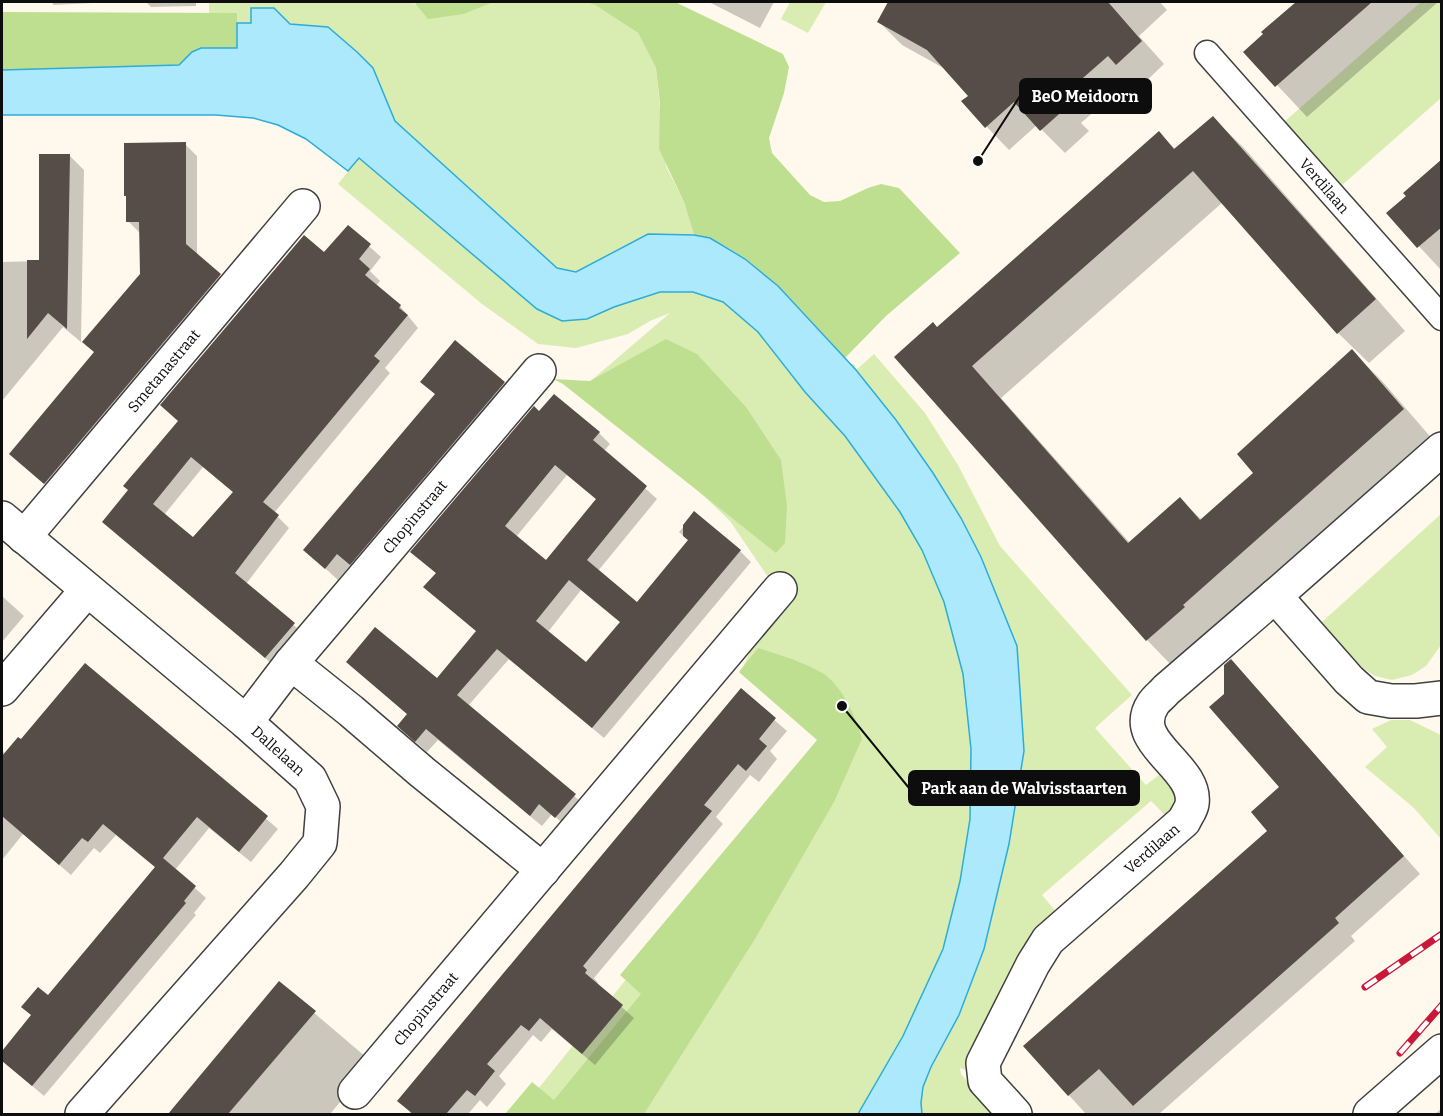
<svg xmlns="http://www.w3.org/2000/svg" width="1443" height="1116" font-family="Bitter,serif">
<rect width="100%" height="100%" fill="#fff9ed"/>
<g fill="#d9edb3" fill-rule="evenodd">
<polygon points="209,2 414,2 414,4 464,14 494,2 585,2 595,5 638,33 656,68 666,166 684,202 694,235 648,234 576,272 557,268 395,121 373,68 357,52 328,27 290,24 274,8 251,8 251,23 237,23 236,13 209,13"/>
<polygon points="790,2 826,2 808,33 781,19"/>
<polygon points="1421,2 1441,2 1441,98 1341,186 1284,122"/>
<path d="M359,158L537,309L561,321L587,319L614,307L660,292H693L723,302L738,315L855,365L856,370L874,354L925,413L958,465L1000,546L1132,695L1095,728L1146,785L1164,771L1179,798L1167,817L1151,801L1042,895L1058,914L968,1068L966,1070L960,1068L961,1074L994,1114H518L818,740L740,673L778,592L730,521L587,384L670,313L650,321L628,334L576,348L538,344L482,304L338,184ZM856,371L896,420L933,473L961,518L981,557L1017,646L1009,844L984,949L959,1015L942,950L960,881L970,819L971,749L963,674L944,602L922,550L900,512Z"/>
<polygon points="1441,514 1441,645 1426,666 1412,675 1392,680 1375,676 1363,668 1321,623"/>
<polygon points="1391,720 1410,720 1441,735 1441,839 1414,808 1365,767 1387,747 1372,729"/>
</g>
<g fill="#bfdf90">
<polygon points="414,2 494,2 464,14 428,19"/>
<path d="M585,2H675L783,54L789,67L784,93L769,138L772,153L810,195L824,202L840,201L868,188L881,184L899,188L960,253L886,316L845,358C806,317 751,245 694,235L684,202L659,149L660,104L656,68L638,33L595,5Z"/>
<polygon points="2,12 237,13 237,48 201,48 192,52 179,65 2,70"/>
<polygon points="666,339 697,354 746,407 781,460 787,506 785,543 776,553 563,384 553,379 590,381"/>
<path d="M758,648C780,655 804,662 824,674C842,686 857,719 862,739L834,802L755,939L644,1114H505L532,1082L554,1100L641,994L620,975L817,740L739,672Z"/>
</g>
<polygon fill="#ace9fc" stroke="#2dacd9" stroke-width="1.5" points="251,8 274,8 290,24 328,27 357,52 373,68 395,121 557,268 576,272 648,234 694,235 710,238 745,259 778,286 856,370 896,420 933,473 961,518 981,557 1017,646 1024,751 1009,844 984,949 959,1015 931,1067 923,1087 921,1103 922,1114 858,1114 903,1036 943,949 960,881 970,819 971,749 963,674 944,602 922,550 900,512 845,436 805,392 758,332 723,302 693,292 660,292 614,307 587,319 562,321 537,309 359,158 348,171 306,139 278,125 253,118 216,115 2,115 2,70 179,65 192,52 201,48 237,48 237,23 251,23"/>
<g fill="#0003" fill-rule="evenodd">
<polygon points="51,2 92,2 92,3 54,5"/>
<polygon points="146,2 196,2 196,6 151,7"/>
<polygon points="709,2 774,2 760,28"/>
<polygon points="889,2 1160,2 1167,10 1139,36 1164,64 1140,87 1132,78 1081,123 1089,131 1065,153 1037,125 1009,150 986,126 970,96 947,70 902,45 879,22"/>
<polygon points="1298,2 1438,2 1307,117 1246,52 1265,35 1263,32"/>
<polygon points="1213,118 1244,148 1405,331 1369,363 1338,333 1223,202 1001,398 1130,543 1180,499 1202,520 1255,473 1352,351 1383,382 1434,441 1177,671 1147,640 937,329 1159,133 1176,150"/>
<polygon points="185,144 197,156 197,255 232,287 57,495 11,454 96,353 141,275 140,233 128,221 127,198 125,195"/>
<polygon points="69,155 84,170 81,342 63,327 2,401 2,262 41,261"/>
<polygon points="1442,163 1442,271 1388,213"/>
<path d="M348,227L381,257L370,271L380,281L376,286L400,306L418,328L385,368L390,373L274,513L289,528L246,584L305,635L277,668L115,533L324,254ZM203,467L234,493L193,539L164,515Z"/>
<polygon points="422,382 504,383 516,395 362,576 350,565 338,580 305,550 436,395"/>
<path d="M540,413L599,433L610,444L604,451L657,499L598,571L637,604L689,541L679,532L691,518L740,551L751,562L604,738L509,659L468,706L586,806L568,828L552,814L542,826L438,740L427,752L410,737L408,715L348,662L437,680L477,632L425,587L437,574L424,563ZM567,475L597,500L546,562L516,537ZM581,590L621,623L586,664L548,632Z"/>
<polygon points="2,596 24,616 2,642"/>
<polygon points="85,665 278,829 251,862 209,828 175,870 206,898 194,913 196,915 44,1096 2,1060 2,1053 156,868 116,835 100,853 94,848 71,875 23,834 2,860 2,750 5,754 21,741"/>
<polygon points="1247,678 1420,874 1351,936 1355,941 1159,1114 1086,1114 1025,1047 1269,831 1281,787 1226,695"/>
<polygon points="741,691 787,731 770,751 777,759 759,782 750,775 716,817 723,824 594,978 598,983 597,985 634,1018 595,1065 552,1029 541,1042 533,1035 499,1076 506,1084 487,1107 480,1100 468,1114 408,1114 410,1112 399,1101"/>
<polygon points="279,983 373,1063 330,1114 169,1114"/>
<polygon points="1442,1108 1442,1114 1435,1114"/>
</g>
<g fill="#564c48" fill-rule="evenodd">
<polygon points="888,2 1108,2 1142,41 1116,65 1108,56 1059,99 1067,107 1040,131 1014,102 985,128 961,101 968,96 927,50 877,22"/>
<polygon points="1296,2 1372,2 1275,87 1243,52 1263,34 1261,32"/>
<polygon points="1213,116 1376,299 1337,334 1193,171 972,366 1128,543 1180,497 1200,520 1253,473 1237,454 1352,349 1404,409 1183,605 1185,607 1146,641 894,357 933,322 937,327 1159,131 1174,149"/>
<polygon points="186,142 186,244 221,274 44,484 9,454 94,352 82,342 140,274 139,222 126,222 126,196 124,196 124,143"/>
<polygon points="39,154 70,154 67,329 48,313 27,339 27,260 39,260"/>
<polygon points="1442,159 1442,227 1417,248 1386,213 1406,196 1403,193"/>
<path d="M348,225L371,244L359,259L370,269L365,275L401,305L399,308L408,315L374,356L380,361L263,502L279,515L235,573L295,623L265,658L102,522L128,490L123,486L178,421L160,405L304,235L324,252ZM191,457L233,492L193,537L153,504Z"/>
<polygon points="455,340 505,382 350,565 337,554 325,569 303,550 435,394 420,382"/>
<path d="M554,394L600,432L593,440L647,486L587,560L637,602L688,540L683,536V525L694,511L741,550L592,728L497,649L457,695L576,794L555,818L539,804L530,816L426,729L415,742L397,726L407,714L346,662L375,627L437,678L476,631L423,587L436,573L410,552L534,406L539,411ZM555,465L596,499L546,560L505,526ZM569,580L620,622L586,662L536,621Z"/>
<polygon points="1231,659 1404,856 1335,918 1339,923 1133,1106 1099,1069 1068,1096 1023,1046 1267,831 1251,812 1279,787 1209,707 1224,694 1224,665"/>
<polygon points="85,663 268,816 239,852 197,817 163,858 196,886 184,901 186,903 32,1086 2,1061 2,1051 31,1015 21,1007 38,987 48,995 155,867 103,824 88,842 82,838 59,865 2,816 2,756 18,737 21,739"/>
<polygon points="741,688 776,718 759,739 767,746 746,771 738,764 704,805 712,811 583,966 587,970 585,973 623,1005 582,1054 540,1018 529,1031 521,1025 487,1064 495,1071 475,1096 467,1090 446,1114 413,1114 397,1101"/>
<polygon points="279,981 316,1011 228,1114 168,1114"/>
</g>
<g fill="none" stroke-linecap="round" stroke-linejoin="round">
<g stroke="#404040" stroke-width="27">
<polyline id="pedestrian" points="1207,53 1442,318"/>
</g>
<g stroke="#404040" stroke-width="36">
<g id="minor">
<polyline points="539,371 291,663 351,711 422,772 543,870"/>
<polyline points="2,518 246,722 310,779 323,806 320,843 294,875 82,1114"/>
<polyline points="24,537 303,206"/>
<polyline points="1275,596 1349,680 1368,697 1391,701 1416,701 1442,698"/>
<polyline points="2,689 87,590"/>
<polyline points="246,722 291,663"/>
<polyline points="355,1092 780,589"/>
<path d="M1015,1114L985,1081L983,1063L1033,964L1048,940L1184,821C1186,816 1191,810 1192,804C1198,766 1127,743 1153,704C1156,699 1162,695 1166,690L1275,596L1442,449"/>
<polyline points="1370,1114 1442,1051"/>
</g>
</g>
<use href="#pedestrian" stroke="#fff" stroke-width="24"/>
<use href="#minor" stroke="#fff" stroke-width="33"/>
<g stroke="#c9193a" stroke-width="7">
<g id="rail">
<polyline points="1365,987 1442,934"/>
<polyline points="1400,1053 1442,1005"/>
</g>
</g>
<use href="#rail" stroke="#fff" stroke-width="4.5" stroke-dasharray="14" stroke-linecap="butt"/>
</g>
<g text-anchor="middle" stroke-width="6" stroke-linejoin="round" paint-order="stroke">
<g font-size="15" fill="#0d0d0d" stroke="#fff">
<text transform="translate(1324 186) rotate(49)" y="5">Verdilaan</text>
<text transform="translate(164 371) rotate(-50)" y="5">Smetanastraat</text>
<text transform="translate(415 517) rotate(-50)" y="5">Chopinstraat</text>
<text transform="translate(278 751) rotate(42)" y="5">Dallelaan</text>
<text transform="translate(1152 849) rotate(-41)" y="5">Verdilaan</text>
<text transform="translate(426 1009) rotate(-50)" y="5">Chopinstraat</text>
</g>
</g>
<path fill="none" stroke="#0d0d0d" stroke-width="2" d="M978 161L1020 96M842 706L909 788"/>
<g fill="#0d0d0d" stroke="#fff" stroke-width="2">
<circle cx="978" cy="161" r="6"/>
<circle cx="842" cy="706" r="6"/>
</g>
<g fill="#0d0d0d" stroke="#0d0d0d" stroke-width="2">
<rect x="1020" y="79" width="131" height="34" rx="6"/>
<rect x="909" y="771" width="230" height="34" rx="6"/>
</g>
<g font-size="16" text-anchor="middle" font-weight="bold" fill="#fff">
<text x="1085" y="102">BeO Meidoorn</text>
<text x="1024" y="794">Park aan de Walvisstaarten</text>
</g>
<rect width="1443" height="1116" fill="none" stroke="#0d0d0d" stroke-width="6"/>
</svg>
